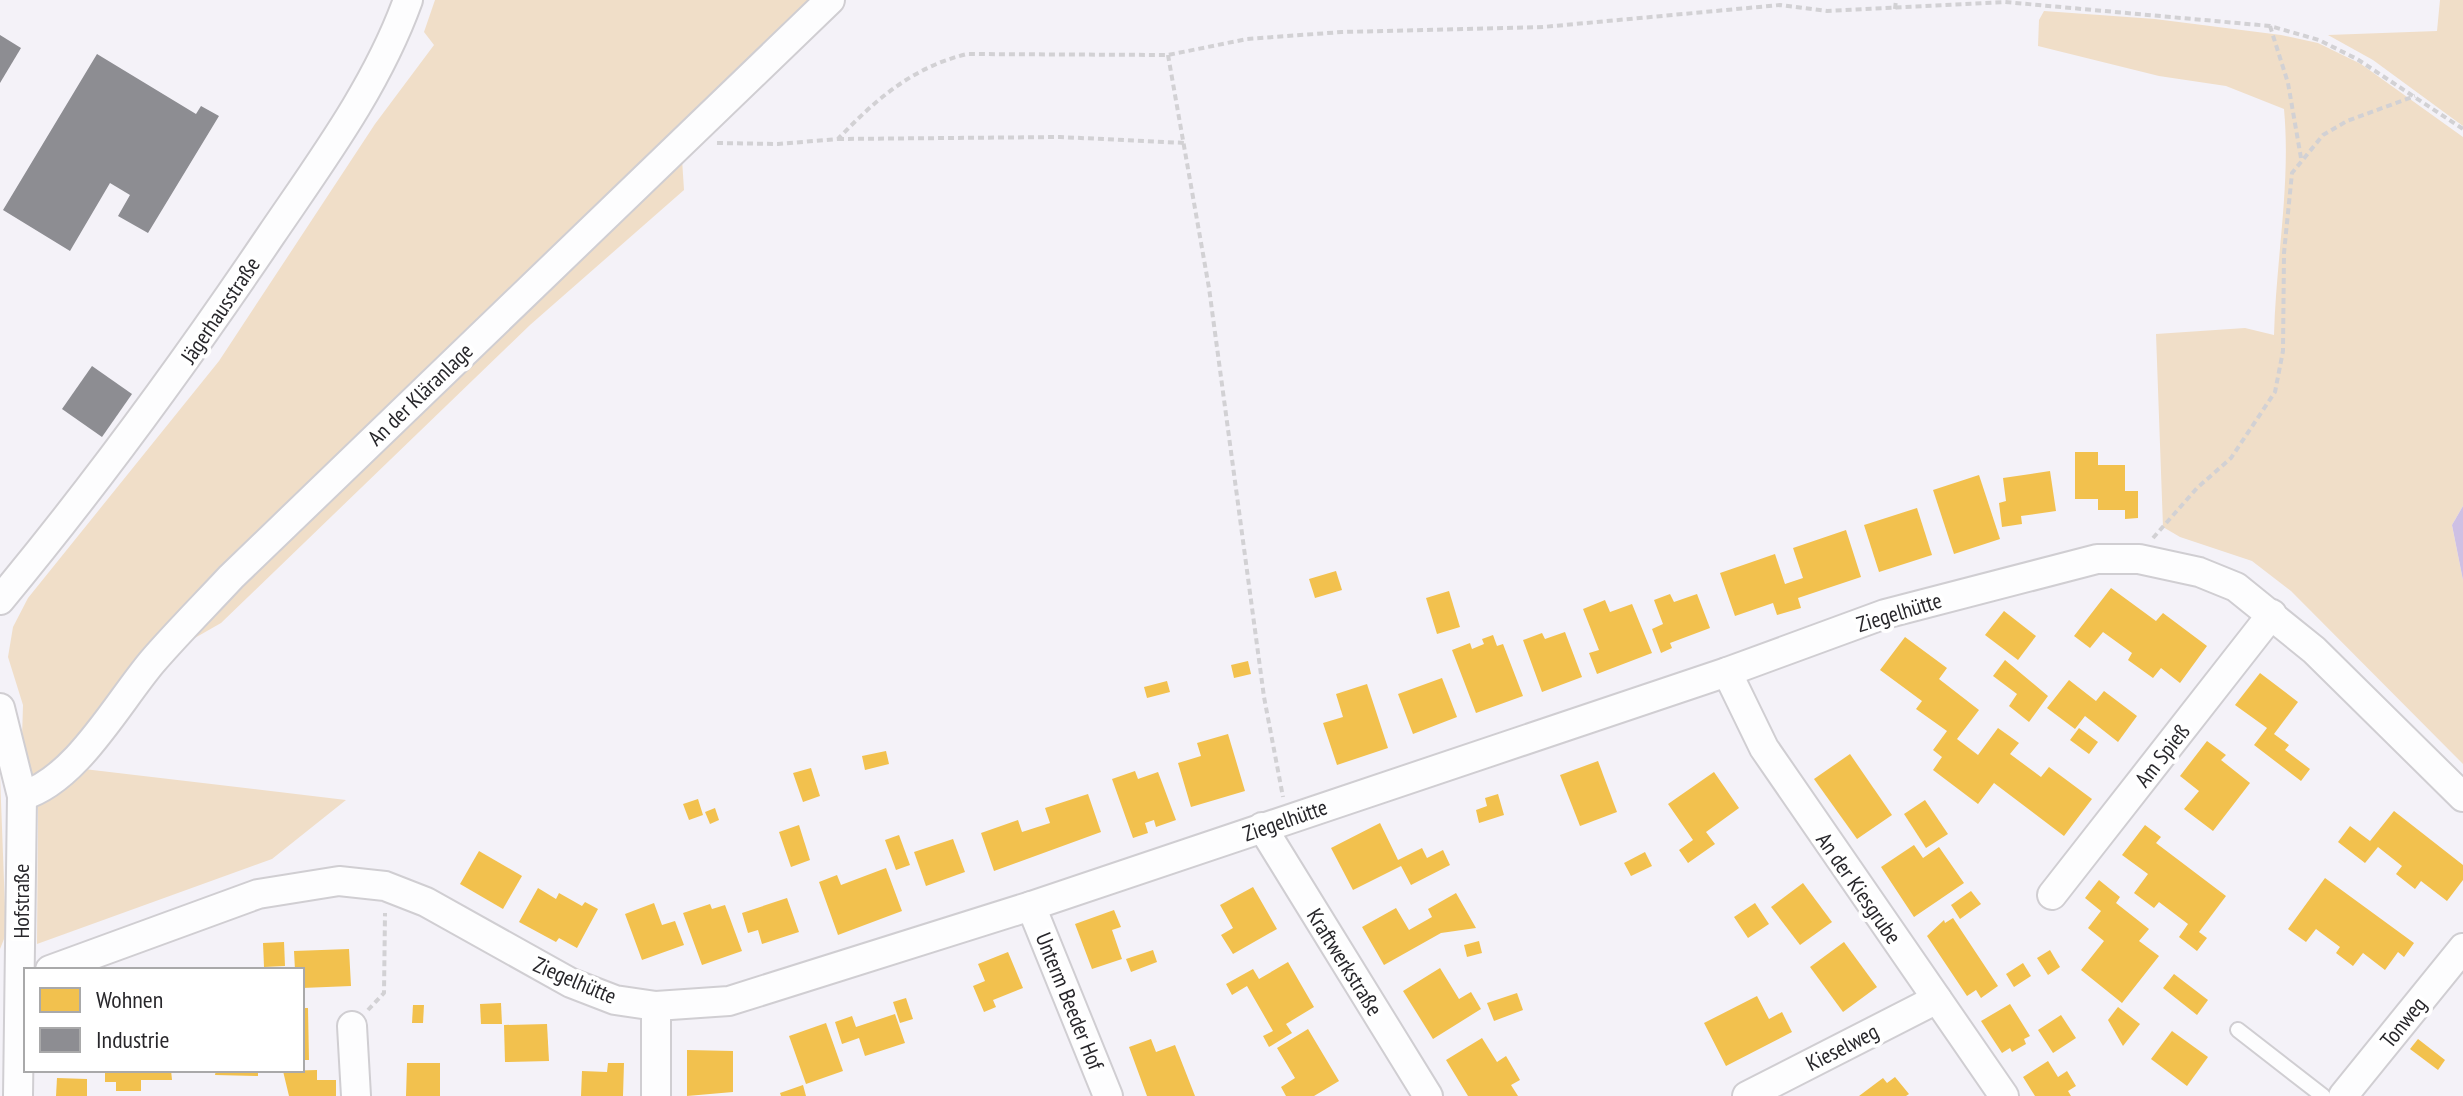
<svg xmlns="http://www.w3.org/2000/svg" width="2463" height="1096" font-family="'PT Sans Narrow',sans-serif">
<rect width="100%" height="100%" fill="#f4f2f8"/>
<g fill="#f0dec8">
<polygon points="435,0 810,0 642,160 682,159 684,190 530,325 221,623 179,647 84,769 346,800 272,859 37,944 38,810 22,738 23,705 8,657 13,627 28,598 219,361 375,124 434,45 424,32"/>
<polygon points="2440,0 2463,0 2463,126 2373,60 2328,35 2437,31"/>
<path d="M2044,11L2155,19L2281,35L2318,43L2361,64L2463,137V506L2452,525L2463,580V764L2291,591L2252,561L2180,537L2163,527L2156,334L2245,328L2274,335C2276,259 2291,184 2284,109L2226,86L2159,76L2038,46L2039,20Z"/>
<polygon points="0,775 6,934 0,949"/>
</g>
<polygon fill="#cec0e4" points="2463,506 2463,580 2452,525"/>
<g fill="#f2c14e">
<polygon points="2075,452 2098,452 2098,465 2125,465 2125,491 2138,491 2138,518 2125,519 2125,510 2098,510 2098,499 2075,499"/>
<polygon points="2050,471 2056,511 2021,516 2022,524 2002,527 1999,503 2006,501 2003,478"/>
<polygon points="1979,475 2000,539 1954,554 1933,490"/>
<polygon points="1917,508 1932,555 1879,572 1864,525"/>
<polygon points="1846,530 1861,577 1798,598 1801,608 1777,615 1773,603 1735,616 1720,573 1775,554 1785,584 1803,578 1793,548"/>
<polygon points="1336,571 1342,590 1315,598 1309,579"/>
<polygon points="2111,588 2156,621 2163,613 2207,646 2180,683 2161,668 2153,678 2128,660 2132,653 2103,632 2090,648 2074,636"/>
<polygon points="1449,591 1460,627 1437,634 1426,598"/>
<polygon points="1670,594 1674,602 1697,594 1710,628 1670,643 1672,648 1661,653 1652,629 1663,624 1654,600"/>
<polygon points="1605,600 1610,612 1632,604 1652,653 1597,674 1589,653 1599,650 1583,609"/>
<polygon points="2004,611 2036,636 2018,660 1985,635"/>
<polygon points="1565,632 1582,677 1542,692 1523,640 1542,633 1545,639"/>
<polygon points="1493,635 1497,646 1503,644 1523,696 1476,713 1452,650 1470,643 1472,649 1484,644 1482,639"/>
<polygon points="1905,637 1947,668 1939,679 1979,710 1957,739 1978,755 1998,728 2019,743 2010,754 2041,777 2049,767 2092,799 2064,836 1994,783 1978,804 1933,770 1942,757 1933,750 1947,731 1916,709 1922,701 1880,670"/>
<polygon points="2005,660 2048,696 2029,722 2009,706 2017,694 1993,676"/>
<polygon points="1248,661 1251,674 1234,678 1231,665"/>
<polygon points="2260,673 2298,702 2274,734 2289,745 2285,750 2310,769 2301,781 2254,745 2267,728 2235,705"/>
<polygon points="1442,678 1457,717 1413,734 1398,694"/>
<polygon points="2069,680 2096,701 2104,691 2137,716 2118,742 2085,716 2075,729 2047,708"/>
<polygon points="1167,681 1170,692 1147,698 1144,687"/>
<polygon points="1367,684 1388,748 1337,765 1323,723 1343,717 1336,694"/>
<polygon points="2079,728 2098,742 2089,754 2070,740"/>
<polygon points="1228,734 1245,791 1191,807 1178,763 1201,756 1197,743"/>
<polygon points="2207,741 2226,755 2221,760 2250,783 2213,831 2184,809 2199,791 2180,776"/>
<polygon points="886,751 889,764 865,770 862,756"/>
<polygon points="1850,754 1892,815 1857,839 1814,779"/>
<polygon points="1598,761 1617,812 1580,826 1560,775"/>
<polygon points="811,768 820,796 803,802 793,773"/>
<polygon points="1135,771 1138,779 1158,772 1176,820 1156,827 1154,820 1145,823 1148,833 1133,838 1112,779"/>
<polygon points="1714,772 1739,808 1706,832 1715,844 1688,863 1679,850 1693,840 1668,804"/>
<polygon points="1088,794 1101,832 994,871 981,833 1018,820 1022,832 1050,823 1045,808"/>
<polygon points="1498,794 1504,815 1479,823 1476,810 1487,806 1485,798"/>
<polygon points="698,799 703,815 689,820 683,804"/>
<polygon points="1925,800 1948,834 1926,848 1904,814"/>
<polygon points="715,808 719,820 710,824 705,812"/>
<polygon points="2394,811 2463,865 2463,880 2447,901 2421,881 2415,889 2396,874 2402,866 2378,847 2365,863 2338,842 2350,826 2370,841"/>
<polygon points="1380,823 1398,860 1422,848 1427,858 1443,850 1450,865 1411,885 1401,866 1353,890 1331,848"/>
<polygon points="799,825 810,860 791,867 779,832"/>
<polygon points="2145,825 2161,837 2156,843 2226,896 2199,932 2207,938 2197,951 2179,937 2188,924 2159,902 2154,908 2134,893 2148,874 2122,855"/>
<polygon points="899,835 910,865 896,870 885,840"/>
<polygon points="953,839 965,872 926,886 914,852"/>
<polygon points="1914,845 1923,858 1939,847 1964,883 1914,917 1881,867"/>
<polygon points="479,851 522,876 503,909 460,884"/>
<polygon points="1645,852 1652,866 1631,876 1624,863"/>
<polygon points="886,868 902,911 838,935 819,882 837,875 841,885"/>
<polygon points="2325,878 2414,943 2404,957 2398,952 2385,970 2363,953 2353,966 2336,953 2340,947 2316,929 2306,942 2288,929"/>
<polygon points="2099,880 2120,897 2116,903 2149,929 2139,941 2159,956 2122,1003 2081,970 2104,941 2088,928 2101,911 2085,898"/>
<polygon points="1803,883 1832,922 1800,945 1771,907"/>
<polygon points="1253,887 1277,929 1233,954 1221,935 1233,928 1220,905"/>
<polygon points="538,888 556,899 559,893 582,906 585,902 598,909 577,948 559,938 556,942 519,922"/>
<polygon points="1971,891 1981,904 1960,919 1951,905"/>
<polygon points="1456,893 1476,928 1441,933 1384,965 1362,927 1396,908 1409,930 1432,917 1428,909"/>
<polygon points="787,898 799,932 762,944 758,930 748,933 742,913"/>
<polygon points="654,903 662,925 675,921 684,945 642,960 625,914"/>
<polygon points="1755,903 1769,924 1748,938 1734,917"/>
<polygon points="710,904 712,909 725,905 742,951 702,965 683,913"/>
<polygon points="1114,910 1121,927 1112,930 1122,959 1092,969 1075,924"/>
<polygon points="1953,918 1998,986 1981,998 1976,990 1967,996 1927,936 1944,920 1945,923"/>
<polygon points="1479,941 1482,953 1467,957 1464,945"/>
<polygon points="284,942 285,966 264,967 263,943"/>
<polygon points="1844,942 1877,987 1843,1012 1810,967"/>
<polygon points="349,949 351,986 302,988 302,970 295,970 294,951"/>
<polygon points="1153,950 1157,962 1131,972 1126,959"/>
<polygon points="2050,950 2060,967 2048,975 2037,958"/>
<polygon points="1008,952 1023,988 993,1000 996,1007 984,1012 973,986 985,981 978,964"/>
<polygon points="1288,962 1314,1007 1286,1024 1292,1033 1269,1047 1263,1036 1273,1031 1247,986 1232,995 1226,984 1253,969 1259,979"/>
<polygon points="2023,963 2031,976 2014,987 2006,974"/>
<polygon points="1440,968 1459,999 1471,992 1481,1009 1433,1039 1403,991"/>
<polygon points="2174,974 2208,1000 2197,1015 2163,988"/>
<polygon points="1517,993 1523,1010 1494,1021 1487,1003"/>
<polygon points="1757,996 1769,1019 1782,1012 1792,1032 1726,1066 1704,1023"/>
<polygon points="906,998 913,1019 900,1023 893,1002"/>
<polygon points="501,1003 502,1024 481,1024 480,1004"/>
<polygon points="2010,1004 2030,1036 2024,1039 2026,1044 2012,1052 2010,1048 2002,1053 1981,1021"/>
<polygon points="413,1005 424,1005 423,1023 412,1023"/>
<polygon points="2118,1007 2140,1024 2123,1046 2108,1020"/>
<polygon points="302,1008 308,1008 309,1060 302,1060"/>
<polygon points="895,1014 905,1043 865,1056 859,1038 842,1044 835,1022 852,1016 856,1027"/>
<polygon points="2061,1015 2076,1038 2053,1053 2038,1030"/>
<polygon points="826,1023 843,1071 806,1084 789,1036"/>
<polygon points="547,1024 549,1061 505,1062 504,1025"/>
<polygon points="1308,1029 1339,1081 1314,1096 1286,1096 1281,1087 1295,1078 1277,1048"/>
<polygon points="2172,1031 2208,1057 2187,1086 2151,1059"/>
<polygon points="1482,1038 1497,1062 1506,1056 1520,1080 1511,1085 1518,1096 1468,1096 1446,1060"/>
<polygon points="1151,1039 1156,1052 1175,1045 1195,1096 1147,1096 1129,1047"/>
<polygon points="2418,1039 2445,1060 2438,1070 2410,1049"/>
<polygon points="687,1050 733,1051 733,1092 687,1096"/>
<polygon points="2048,1061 2058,1077 2067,1071 2076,1086 2068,1091 2071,1096 2035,1096 2023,1077"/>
<polygon points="407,1063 440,1063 440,1096 406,1096"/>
<polygon points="608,1063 624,1063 623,1096 581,1096 582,1071 607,1072"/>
<polygon points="105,1070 171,1070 172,1080 141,1080 141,1091 116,1091 116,1082 105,1082"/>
<polygon points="216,1070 258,1070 258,1076 215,1075"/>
<polygon points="317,1070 317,1080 336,1080 336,1096 289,1096 283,1071"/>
<polygon points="1895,1077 1909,1094 1906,1096 1859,1096 1883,1078 1887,1083"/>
<polygon points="57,1078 87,1079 87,1096 56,1096"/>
<polygon points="803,1085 806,1096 781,1096 780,1093"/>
</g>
<g fill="#8d8d92">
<polygon points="0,35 21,48 0,83"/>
<polygon points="97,54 196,114 201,106 219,116 148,233 118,216 130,195 110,183 70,251 3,210"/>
<polygon points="92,366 132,394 102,437 62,409"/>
</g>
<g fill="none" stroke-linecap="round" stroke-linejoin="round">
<g stroke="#d0ced2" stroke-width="18">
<polyline id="lane" points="2238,1030 2323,1096"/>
</g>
<g stroke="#d0ced2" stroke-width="32">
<g id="street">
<path d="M0,600C97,483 186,361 271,235C322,160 377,86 408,0"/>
<polyline points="1727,672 1764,748 2004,1096"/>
<polyline points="0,708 22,796 18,1096"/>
<path d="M22,796C76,780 116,705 152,662C177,633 205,605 231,577L830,0"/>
<polyline points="1262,827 1428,1096"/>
<polyline points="2052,895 2272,614"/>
<polyline points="1031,906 1108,1096"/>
<polyline points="50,970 258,894 339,881 385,886 426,902 571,983 615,1000 656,1006 729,1001 1031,906 1727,672 1885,614 2097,559 2139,559 2199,572 2236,587 2314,650 2463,797"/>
<polyline points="656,1006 656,1096"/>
<polyline points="352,1026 356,1096"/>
<polyline points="1747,1096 1937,999"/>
<polyline points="2343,1096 2463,948"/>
</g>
</g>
<g stroke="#d2d1d4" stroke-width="4" stroke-dasharray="6 4" stroke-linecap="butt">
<polyline points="1895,9 1896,0"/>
<polyline points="2270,26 2288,83 2301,158"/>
<polyline points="1168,55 1209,288 1264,697 1283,797"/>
<polyline points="838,139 1060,137 1186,143"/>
<path d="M717,143L778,144L838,139C876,99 913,67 967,54L1168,55L1247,39L1342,32L1543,27L1780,5L1827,11L2005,2L2270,26L2319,40L2357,59L2463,129"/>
<polyline points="2153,538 2197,488 2231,458 2275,392 2283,351 2284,253 2292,173 2323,135 2347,121 2415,96"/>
<polyline points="368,1010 384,993 385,913"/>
</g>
<use href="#lane" stroke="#fdfdfe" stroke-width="14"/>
<use href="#street" stroke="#fdfdfe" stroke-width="28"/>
</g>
<g text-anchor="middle" stroke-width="8" stroke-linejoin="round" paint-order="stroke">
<g font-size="22" fill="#28272b" stroke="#fff">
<text transform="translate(220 310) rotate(-56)" y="8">Jägerhausstraße</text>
<text transform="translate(420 394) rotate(-44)" y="8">An der Kläranlage</text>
<text transform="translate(1899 612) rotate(-17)" y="8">Ziegelhütte</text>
<text transform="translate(2162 755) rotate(-52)" y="8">Am Spieß</text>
<text transform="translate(1285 820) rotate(-19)" y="8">Ziegelhütte</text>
<text transform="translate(1859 888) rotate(55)" y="8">An der Kiesgrube</text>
<text transform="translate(21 901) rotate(-90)" y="8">Hofstraße</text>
<text transform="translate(1345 962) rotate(58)" y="8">Kraftwerkstraße</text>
<text transform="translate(575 980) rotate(23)" y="8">Ziegelhütte</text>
<text transform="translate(1070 1001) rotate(68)" y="8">Unterm Beeder Hof</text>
<text transform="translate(2403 1022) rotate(-51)" y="8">Tonweg</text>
<text transform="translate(1842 1047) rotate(-27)" y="8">Kieselweg</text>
</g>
</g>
<rect x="24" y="968" width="280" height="104" fill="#ffffff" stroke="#a9a9aa" stroke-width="2"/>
<rect x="40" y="988" width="40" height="24" fill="#f2c14e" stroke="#a9a9aa" stroke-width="2"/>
<text x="96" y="1008" font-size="24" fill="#28272b">Wohnen</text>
<rect x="40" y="1028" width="40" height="24" fill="#8d8d92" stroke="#a9a9aa" stroke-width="2"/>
<text x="96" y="1048" font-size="24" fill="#28272b">Industrie</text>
</svg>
